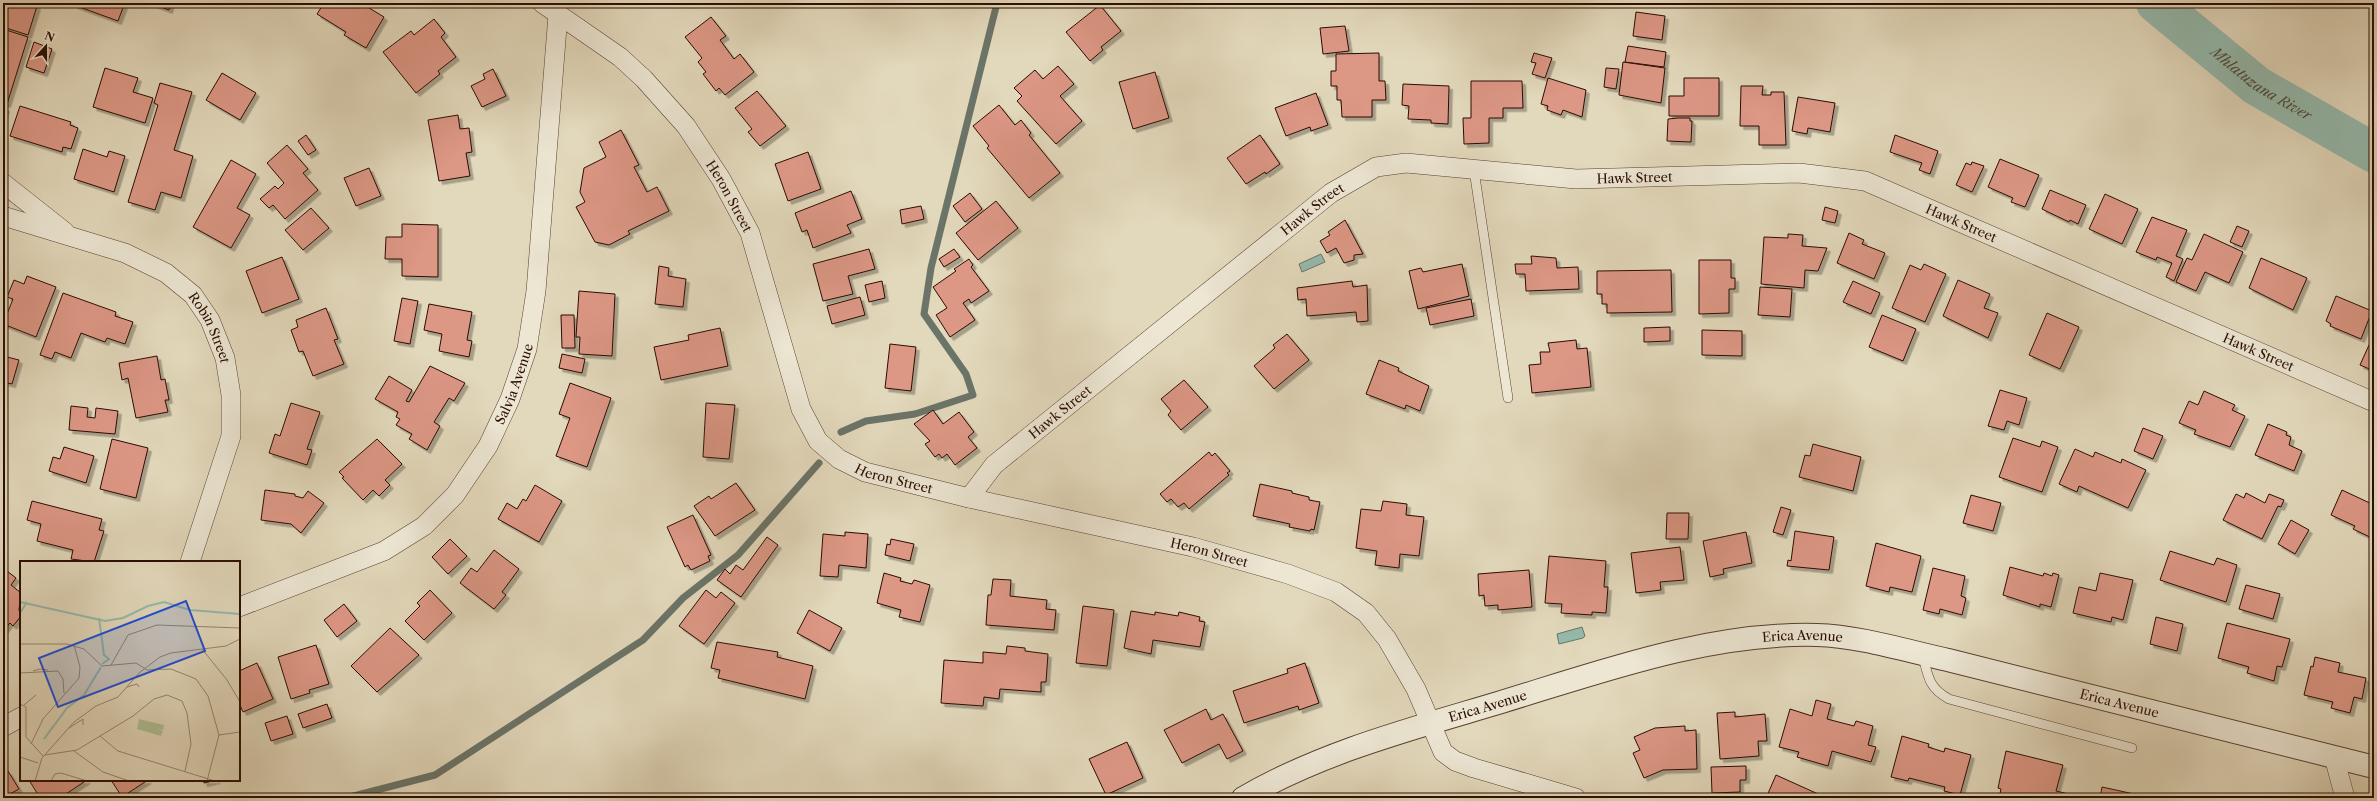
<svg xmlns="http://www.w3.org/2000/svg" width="2377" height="801" font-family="'Libre Caslon Text',serif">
<defs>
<filter id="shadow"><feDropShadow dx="3.5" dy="3.5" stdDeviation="0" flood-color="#0004"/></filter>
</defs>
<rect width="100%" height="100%" fill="#e2d8bb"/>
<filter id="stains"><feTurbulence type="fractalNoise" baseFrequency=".005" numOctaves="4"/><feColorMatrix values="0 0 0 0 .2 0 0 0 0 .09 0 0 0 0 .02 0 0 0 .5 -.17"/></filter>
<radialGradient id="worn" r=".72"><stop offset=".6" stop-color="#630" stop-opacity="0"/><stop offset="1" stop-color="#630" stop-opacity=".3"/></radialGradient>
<g fill="#95baad" stroke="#6b7468">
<polygon points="1321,254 1325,262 1302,272 1299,264"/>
<polygon points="1582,627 1585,636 1583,638 1559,644 1557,634"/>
</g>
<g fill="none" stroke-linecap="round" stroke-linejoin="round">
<g stroke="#6b7468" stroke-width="7">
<polyline points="841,432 866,421 915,414 973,395 966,374 924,314 931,268 997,3"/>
<polyline points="346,798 435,775 643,640 683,598 738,555 819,463"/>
</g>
<path stroke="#95baad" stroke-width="40" id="s1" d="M2156,3L2257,86L2374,153"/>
</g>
<g fill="#dc9785" stroke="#2b0c01" filter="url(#shadow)">
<polygon points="3,3 27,3 37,6 28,35 3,27"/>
<polygon points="75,3 119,3 124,5 118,21 74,5"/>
<polygon points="150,3 171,3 169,10"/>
<polygon points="324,3 361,3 384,17 366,48 344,35 346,32 317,14"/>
<polygon points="1100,5 1121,31 1101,47 1103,50 1090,61 1066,32"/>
<polygon points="1636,12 1665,16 1662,40 1633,36"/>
<polygon points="711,17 726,36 720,40 734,59 740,54 754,72 725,95 719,88 716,91 703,74 706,72 698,62 702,58 685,37"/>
<polygon points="434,19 445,33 441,37 456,57 438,71 440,74 416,93 383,52 411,31 414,35"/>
<polygon points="1345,26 1349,51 1323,54 1320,28"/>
<polygon points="3,29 28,37 7,104 3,103"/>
<polygon points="34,42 52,49 44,73 26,67"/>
<polygon points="1628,46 1666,52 1664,67 1625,62"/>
<polygon points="1379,53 1379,81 1385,81 1386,100 1372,100 1372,117 1342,117 1341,100 1337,100 1337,86 1331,86 1331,71 1336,71 1336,54"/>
<polygon points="1534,53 1552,58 1545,78 1532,74 1536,63 1531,62"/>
<polygon points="1623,62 1665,68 1661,103 1619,95"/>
<polygon points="1058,66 1074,84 1060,96 1082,121 1056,144 1017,101 1022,96 1014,88 1035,70 1043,79"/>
<polygon points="105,68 138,78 133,92 153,98 145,123 93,107"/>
<polygon points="1606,68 1619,69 1616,89 1604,87"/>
<polygon points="493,69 506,96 482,107 471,86 485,79 483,74"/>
<polygon points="1155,72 1169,118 1133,129 1119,82"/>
<polygon points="222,73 256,93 240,120 206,100"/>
<polygon points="1548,78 1586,90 1582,117 1563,110 1561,115 1547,110 1548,106 1541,104"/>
<polygon points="1684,78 1719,78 1719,116 1669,116 1669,96 1684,96"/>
<polygon points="1471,81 1522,81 1523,108 1503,108 1503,118 1489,118 1489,143 1464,144 1463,118 1471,118"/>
<polygon points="160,83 192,92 174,150 193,156 181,198 161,192 155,210 128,202 158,105 154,103"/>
<polygon points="1403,84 1449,86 1448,124 1431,123 1431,120 1408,119 1409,106 1402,105"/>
<polygon points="1741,86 1763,86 1762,95 1771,95 1771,92 1784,92 1786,145 1759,145 1759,126 1740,126"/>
<polygon points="757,91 786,126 760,146 748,132 752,129 735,108"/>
<polygon points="1316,93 1328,125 1311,131 1310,127 1286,136 1275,108"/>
<polygon points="1798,97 1835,103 1830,132 1808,128 1807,134 1792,131"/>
<polygon points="999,105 1015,125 1021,120 1031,133 1029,135 1060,173 1029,198 987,148 989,146 973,126"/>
<polygon points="20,106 71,122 70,125 78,128 71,149 63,147 62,152 10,136"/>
<polygon points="3,107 6,108 3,118"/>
<polygon points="458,115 460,129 469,128 472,152 466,153 470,176 439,181 428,120"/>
<polygon points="1678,118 1690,118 1690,121 1692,121 1691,142 1667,141 1668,119"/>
<polygon points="621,130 639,165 634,167 647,192 657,187 669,211 628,231 630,234 609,245 595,242 576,207 585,202 580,192 584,168 606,157 599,142"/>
<polygon points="306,135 316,150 308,155 298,141"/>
<polygon points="1260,135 1280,164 1266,174 1265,172 1246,184 1227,158"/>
<polygon points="1895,135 1938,151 1930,174 1919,170 1922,163 1890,152"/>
<polygon points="287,145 308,169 303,173 318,190 285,219 273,205 269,208 260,199 275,186 278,189 284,183 267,163"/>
<polygon points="83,149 107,157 109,151 125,156 114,192 74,179"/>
<polygon points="808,152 821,189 788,201 775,164"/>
<polygon points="2000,159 2039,175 2025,207 2011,202 2013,198 1988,187"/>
<polygon points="231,160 256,174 237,208 250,215 231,248 193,227"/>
<polygon points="1972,162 1984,166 1972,192 1956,185 1966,163 1971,165"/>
<polygon points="369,168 381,196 356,206 344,178"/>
<polygon points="2050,190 2086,205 2078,224 2070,220 2069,222 2042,209"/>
<polygon points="851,191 862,219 847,225 851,233 813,248 807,230 802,232 795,213"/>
<polygon points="970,193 982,209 965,222 953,206"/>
<polygon points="2105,194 2138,209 2122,244 2089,229"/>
<polygon points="996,201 1018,228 978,260 956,233"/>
<polygon points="921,206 924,219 902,224 900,210"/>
<polygon points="1825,207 1838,211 1835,223 1822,220"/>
<polygon points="311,208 329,228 303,250 285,230"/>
<polygon points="2152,217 2187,230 2176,256 2183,259 2174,281 2166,277 2172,263 2157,257 2156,260 2136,252"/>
<polygon points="1345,220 1363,254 1354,255 1354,260 1344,263 1336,248 1327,253 1320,241 1330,235 1328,232"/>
<polygon points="402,224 438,225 438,277 402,276 402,259 385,259 386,237 402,237"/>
<polygon points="2237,226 2249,231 2242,247 2230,242"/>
<polygon points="1849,233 1864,240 1862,244 1885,253 1874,279 1837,263"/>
<polygon points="1788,234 1803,235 1802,246 1827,248 1818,271 1805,270 1804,288 1761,284 1764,237 1788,238"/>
<polygon points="2204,234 2243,252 2229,283 2205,272 2196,291 2176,282 2187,258 2192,260"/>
<polygon points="869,249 875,269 848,276 853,294 823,301 813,264"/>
<polygon points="954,249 960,257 944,267 939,259"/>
<polygon points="1531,256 1556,258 1557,268 1578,267 1579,289 1526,291 1525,274 1516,274 1515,264 1532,264"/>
<polygon points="282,257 299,299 262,313 246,271"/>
<polygon points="2261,258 2307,278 2293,310 2249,288"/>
<polygon points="969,259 973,265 971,267 989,291 971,303 969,299 963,303 975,320 950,337 936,315 947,308 933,287 956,271 954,269"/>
<polygon points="1699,260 1731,260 1731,278 1735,278 1735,289 1729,289 1729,313 1699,314"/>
<polygon points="1462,264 1469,296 1418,309 1409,271 1421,268 1423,272"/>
<polygon points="1924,264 1946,274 1925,322 1892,308 1910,265 1921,270"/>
<polygon points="659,266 669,268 668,276 686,279 683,307 655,304"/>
<polygon points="1671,270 1672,312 1607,313 1607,304 1602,304 1602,294 1597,294 1597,271"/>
<polygon points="27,276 56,287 36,337 3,324 13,299 7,297 14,280 24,284"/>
<polygon points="1958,280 1990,294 1984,308 1998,313 1988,338 1943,316"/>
<polygon points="882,281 885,298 869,302 865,285"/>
<polygon points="1352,281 1353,287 1367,285 1368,321 1357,322 1356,312 1307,316 1306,299 1298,300 1297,288"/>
<polygon points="1853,281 1880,293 1871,314 1843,302"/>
<polygon points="1760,287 1792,289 1790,317 1758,315"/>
<polygon points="579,291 615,294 612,356 579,354 580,337 576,337"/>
<polygon points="63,293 116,312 115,316 133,322 125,344 107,338 105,342 81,333 71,358 55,352 52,359 40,355"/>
<polygon points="2336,296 2372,311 2361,339 2330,326 2331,324 2326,321"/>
<polygon points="860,297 865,315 832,324 827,306"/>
<polygon points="402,298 418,301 410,344 394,341"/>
<polygon points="1471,299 1474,316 1430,325 1426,308"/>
<polygon points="429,304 472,312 467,340 472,341 469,357 439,351 442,334 424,330"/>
<polygon points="326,308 338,339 334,340 344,364 313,376 303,351 299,352 291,330 298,327 296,320"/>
<polygon points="2047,313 2079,327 2060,369 2029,355"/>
<polygon points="561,315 574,315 575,348 562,348"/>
<polygon points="1882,315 1916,329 1903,361 1869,347"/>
<polygon points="1670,327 1670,341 1644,342 1644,328"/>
<polygon points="720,328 728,366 661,380 654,347 689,340 688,335"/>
<polygon points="1702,330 1742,331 1742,356 1702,355"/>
<polygon points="1287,334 1309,360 1274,389 1254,366 1275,348 1273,345"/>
<polygon points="1576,340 1577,349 1587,348 1591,387 1532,393 1529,365 1541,364 1540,352 1550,352 1548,343"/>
<polygon points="890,344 916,347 911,391 885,388"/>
<polygon points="2369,345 2374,347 2374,371 2360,365"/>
<polygon points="562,354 585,359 582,373 559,368"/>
<polygon points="3,356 19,360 12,384 3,382"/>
<polygon points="157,356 161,380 165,379 169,400 165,400 168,412 136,418 128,378 122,380 119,363"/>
<polygon points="1379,360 1399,368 1398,371 1429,386 1420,411 1406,405 1405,409 1366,394"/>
<polygon points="430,366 465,383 454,401 449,398 434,422 440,426 427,450 409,439 412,434 396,425 400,419 396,417 398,412 375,399 389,376 412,390 406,401 409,402"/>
<polygon points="1184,380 1208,407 1181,430 1168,415 1171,411 1161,399"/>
<polygon points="570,383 611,398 587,467 556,456 570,418 559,414"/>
<polygon points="2000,390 2027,398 2019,425 2007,421 2004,430 1988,426"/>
<polygon points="2204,391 2235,405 2232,410 2245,416 2230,447 2194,434 2196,430 2179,423 2189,401 2198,405"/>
<polygon points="291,403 320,412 307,449 312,450 307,465 269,453 275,434 280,436"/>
<polygon points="706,403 735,405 729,459 703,457"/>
<polygon points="71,406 88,408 87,417 95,418 96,408 118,411 115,434 69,430"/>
<polygon points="933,410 943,424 959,412 974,432 968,437 977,448 955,465 947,454 942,458 939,454 935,457 925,444 930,441 914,424"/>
<polygon points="2268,424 2287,432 2286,435 2291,437 2289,445 2302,451 2294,471 2255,455"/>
<polygon points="2143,428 2163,436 2153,459 2134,451"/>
<polygon points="2013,438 2040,447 2042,441 2058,447 2042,492 1999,477"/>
<polygon points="112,439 148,448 136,498 100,489"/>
<polygon points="377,439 402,464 385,480 390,485 379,496 373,490 363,500 342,478 344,477 339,472"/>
<polygon points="1813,444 1861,457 1853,491 1799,477 1805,455 1810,456"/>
<polygon points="64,447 94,456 86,483 49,471 53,457 60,459"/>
<polygon points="2075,449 2093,457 2095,452 2121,463 2122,459 2146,470 2128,508 2079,486 2077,492 2059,484"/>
<polygon points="1209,452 1212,456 1215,453 1230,471 1227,473 1229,475 1189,509 1184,503 1178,507 1171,499 1167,502 1160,494"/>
<polygon points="736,483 755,510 715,536 694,506 709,496 711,499"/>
<polygon points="1260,484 1292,491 1292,493 1309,497 1309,500 1320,502 1314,530 1311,529 1310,531 1289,527 1290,524 1253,516"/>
<polygon points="535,485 562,501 539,542 498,519 507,503 517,509 523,499 526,501"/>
<polygon points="265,490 295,494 295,496 303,498 308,491 324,503 301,533 291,524 261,520"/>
<polygon points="2342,490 2374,505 2374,539 2353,529 2355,526 2331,515"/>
<polygon points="2246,493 2265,503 2269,494 2284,500 2281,507 2278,506 2262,539 2223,520 2236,494 2244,498"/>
<polygon points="1971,495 2001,503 1993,531 1963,523"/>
<polygon points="32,501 102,519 99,530 104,531 94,562 71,559 73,550 37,541 41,524 27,520"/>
<polygon points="1383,501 1407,504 1406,515 1424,517 1419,556 1400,554 1399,568 1375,565 1377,551 1356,548 1361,509 1381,511"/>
<polygon points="1781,507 1791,510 1783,535 1773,532"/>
<polygon points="1667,513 1689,513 1688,539 1666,539"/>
<polygon points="693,515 711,555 708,556 710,561 691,570 688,565 685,567 667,527"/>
<polygon points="2291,520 2309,530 2295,554 2278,544"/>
<polygon points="1795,531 1834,537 1829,570 1787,566 1788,560 1791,561"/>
<polygon points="845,532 868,534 866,568 839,565 838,577 820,576 823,534 845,536"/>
<polygon points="1746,532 1752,563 1723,569 1724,574 1710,577 1703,541"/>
<polygon points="767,537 778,545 741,597 717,580 725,569 730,574 736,565 743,570"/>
<polygon points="450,539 467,556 448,574 432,557"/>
<polygon points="891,539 914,544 910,561 885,555 887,544 890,545"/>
<polygon points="1876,543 1921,556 1912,592 1890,587 1889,592 1866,586"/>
<polygon points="1680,547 1684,580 1660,582 1661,590 1636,593 1631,553"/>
<polygon points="494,550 519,569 502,592 506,595 494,609 460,583 471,568 477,572"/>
<polygon points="2170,551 2214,565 2217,558 2237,565 2226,602 2160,580"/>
<polygon points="1549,556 1606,561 1604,587 1608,587 1606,613 1592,612 1592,615 1561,613 1562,604 1545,603"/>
<polygon points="2010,567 2043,576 2044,573 2052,576 2053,573 2059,575 2051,607 2040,604 2040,607 2003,595"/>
<polygon points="3,568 16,578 11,585 21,593 19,610 21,616 13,626 10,623 3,631"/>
<polygon points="1933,568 1965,576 1961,596 1966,598 1962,615 1940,609 1939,614 1923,610"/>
<polygon points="1529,570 1532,607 1498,610 1498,605 1485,606 1484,595 1479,596 1478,574"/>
<polygon points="884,573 901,578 900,581 912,584 914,580 930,585 920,622 899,617 901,610 877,603"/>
<polygon points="2100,573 2133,580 2123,620 2112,617 2111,622 2073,613 2079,587 2096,591"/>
<polygon points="993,579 1011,580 1010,596 1047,600 1046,609 1056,610 1054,630 986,625 988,595 991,595"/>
<polygon points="2246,585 2280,594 2273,619 2239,609"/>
<polygon points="430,590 452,613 424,640 405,621 420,606 417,603"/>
<polygon points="706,590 716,598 721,592 735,603 704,644 679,626"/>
<polygon points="344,604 357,621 337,637 324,620"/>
<polygon points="1083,606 1114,610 1107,666 1076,663"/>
<polygon points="809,610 842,628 830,651 797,633"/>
<polygon points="1131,611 1155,615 1155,612 1178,616 1179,612 1200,617 1199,621 1205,622 1200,647 1153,640 1151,654 1124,648"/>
<polygon points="2156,617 2183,624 2177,651 2150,644"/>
<polygon points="2227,623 2290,639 2282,667 2277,666 2274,681 2247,673 2249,667 2218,658"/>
<polygon points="390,628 419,655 377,692 351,666"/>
<polygon points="717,642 778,652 777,657 813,666 805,699 718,678 720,670 711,668"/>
<polygon points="316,645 329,684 309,690 310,693 291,699 278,657"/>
<polygon points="1007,646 1025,648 1025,651 1048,654 1046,682 1041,682 1041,692 1000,689 999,699 984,697 983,706 941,703 944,660 983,663 983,652 1006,654"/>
<polygon points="2315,657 2340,663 2338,672 2366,678 2362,699 2354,697 2350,713 2331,708 2333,702 2304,695 2311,666 2313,667"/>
<polygon points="257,663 273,699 243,712 239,703 239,671"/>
<polygon points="1305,663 1319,703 1299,710 1298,706 1244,723 1233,691 1288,673 1287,669"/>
<polygon points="1816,700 1831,704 1827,719 1854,726 1856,721 1873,726 1868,745 1876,747 1871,762 1832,751 1828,766 1797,757 1799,752 1779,747 1790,709 1812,716"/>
<polygon points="327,704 332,718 303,728 298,714"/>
<polygon points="1206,709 1211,720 1223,714 1243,751 1227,759 1219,744 1182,763 1164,730"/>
<polygon points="1735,712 1735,717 1765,714 1767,741 1758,741 1759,756 1720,759 1717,713"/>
<polygon points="287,716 293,734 271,741 265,723"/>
<polygon points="1685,726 1685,731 1696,730 1697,769 1663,770 1644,778 1633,753 1640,750 1634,737 1655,728"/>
<polygon points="1902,736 1929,744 1928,747 1944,752 1945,748 1971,755 1960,795 1944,791 1945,787 1909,778 1908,781 1891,777"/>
<polygon points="1127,742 1143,778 1106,795 1089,759"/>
<polygon points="2006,751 2063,765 2056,791 2073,795 2072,798 1999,798 2001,789 1998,788"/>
<polygon points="1746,766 1746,780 1740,780 1740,792 1712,793 1711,767"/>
<polygon points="8,771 19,789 6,796 3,791 3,774"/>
<polygon points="1776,775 1827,798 1766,798"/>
<polygon points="29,780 87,780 60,798 40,798"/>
<polygon points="111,780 148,780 122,797"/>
<polygon points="203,780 217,780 204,783"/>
<polygon points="2102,787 2134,794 2133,798 2100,798"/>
</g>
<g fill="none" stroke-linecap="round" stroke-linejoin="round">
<g stroke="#593f30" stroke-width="10">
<g id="service">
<polyline points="1474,170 1508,398"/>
<path d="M1923,656C1928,677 1929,688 1949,699L2132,748"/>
</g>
</g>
<g stroke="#593f30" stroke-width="20">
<g id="minor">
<path id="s2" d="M542,3L620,57L644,79L686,126L721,179L750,233L801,409L818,441L839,459L865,472L969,498L1193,547L1288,574L1336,592L1366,613L1387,639L1416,689L1443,752L1455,761L1474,768L1576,798"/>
<polyline points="3,183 65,232"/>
<path id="s3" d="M3,216L125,253L166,273L193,295L210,320L225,358L231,395V436L190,562"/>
<path id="s4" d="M969,498L994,465L1331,193L1376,167L1406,163L1576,179L1799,173L1865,181L2374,402"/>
<path id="s5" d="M239,607L384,551L424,526L455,495L488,446L510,399L527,349L536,291L558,15"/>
<polyline points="3,727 21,717"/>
<polyline points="2334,757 2345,798"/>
</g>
</g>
<g stroke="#593f30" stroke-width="24">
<g id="tertiary">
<path id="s6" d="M1243,798C1322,752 1411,729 1498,703C1600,672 1709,632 1817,635C1859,636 1907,651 1948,660L2374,767"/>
</g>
</g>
<use href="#service" stroke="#ece6d3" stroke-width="9"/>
<use href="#minor" stroke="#ece6d3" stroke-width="19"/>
<use href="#tertiary" stroke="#ece6d3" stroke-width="22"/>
</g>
<g text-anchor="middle" stroke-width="3" stroke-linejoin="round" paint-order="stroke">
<g font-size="13" fill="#2b0c01" stroke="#ece6d3">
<text dy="5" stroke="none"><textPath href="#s4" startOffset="786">Hawk Street</textPath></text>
<text dy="5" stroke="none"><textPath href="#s2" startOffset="273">Heron Street</textPath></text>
<text dy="5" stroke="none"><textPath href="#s4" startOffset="450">Hawk Street</textPath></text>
<text dy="5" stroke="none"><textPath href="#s4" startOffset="1122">Hawk Street</textPath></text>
<text dy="5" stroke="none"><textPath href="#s3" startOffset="245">Robin Street</textPath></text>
<text dy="5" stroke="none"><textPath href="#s4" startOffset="1446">Hawk Street</textPath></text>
<text dy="5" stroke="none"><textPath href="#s5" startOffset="373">Salvia Avenue</textPath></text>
<text dy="5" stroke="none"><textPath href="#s4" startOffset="126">Hawk Street</textPath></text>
<text dy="5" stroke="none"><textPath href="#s2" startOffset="621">Heron Street</textPath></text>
<text dy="5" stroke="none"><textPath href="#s2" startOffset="945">Heron Street</textPath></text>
<text dy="5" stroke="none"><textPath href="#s6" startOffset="586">Erica Avenue</textPath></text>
<text dy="5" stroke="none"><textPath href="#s6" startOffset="911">Erica Avenue</textPath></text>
<text dy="5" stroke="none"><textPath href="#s6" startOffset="262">Erica Avenue</textPath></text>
</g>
<g font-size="14" font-style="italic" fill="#50493d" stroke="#ece6d3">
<text dy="5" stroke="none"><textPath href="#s1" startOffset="133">Mhlatuzana River</textPath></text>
</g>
</g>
<g transform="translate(20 561)">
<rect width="220" height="220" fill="#e2d8bb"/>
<path d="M119,158L144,164L143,169L136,168L143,170L141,175L117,168Z" fill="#adc094"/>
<path fill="none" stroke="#95baad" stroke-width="2" d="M0,41L85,60L103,57L128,45L144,41L170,49L220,53M0,52L7,41M79,57L84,94L89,98L82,103M24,178L47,147L64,134L81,106"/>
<path fill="none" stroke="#998671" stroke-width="1" d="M0,83H47L64,88L82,105L116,102L127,109L151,108L176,118L188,135L199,174L187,220M182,88L207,119L220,141M91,104L108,74L137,64L220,67M13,110L20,108L28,109M0,112L38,110L43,118L44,132M107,126L117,123L119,126M0,143L6,146V176L23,195M4,144L16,134M49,167L63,158V164M199,174L220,171M80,175L98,190L195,220M11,183L23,158L59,117L60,106L54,84M54,190L83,211L109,220M25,194L57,189L113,155L134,138L147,134L162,140L167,152L171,183L165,210M0,196L18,202M15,220L22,197L54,161L76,145L98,136L119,112L140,96L151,92L206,85L220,78M31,220L35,213L41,212L67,220"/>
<path fill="#1d4ed8" fill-opacity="0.15" stroke="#1d4ed8" stroke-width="2" d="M166,40L185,90L38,146L19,97Z"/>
<rect width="220" height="220" fill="none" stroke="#2b0c01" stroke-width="2"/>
</g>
<rect width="2377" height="801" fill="none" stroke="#e2d8bb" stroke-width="16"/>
<rect x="4" y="4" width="2369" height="793" fill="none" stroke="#2b0c01" stroke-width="2"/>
<rect x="8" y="8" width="2361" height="785" fill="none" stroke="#2b0c01"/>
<g transform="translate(46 46) rotate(21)" stroke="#ece6d3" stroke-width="3" paint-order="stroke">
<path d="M0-3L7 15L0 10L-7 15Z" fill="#2b0c01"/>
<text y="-6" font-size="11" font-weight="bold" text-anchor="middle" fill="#2b0c01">N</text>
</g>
<rect width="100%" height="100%" filter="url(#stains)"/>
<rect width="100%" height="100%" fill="url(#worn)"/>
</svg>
